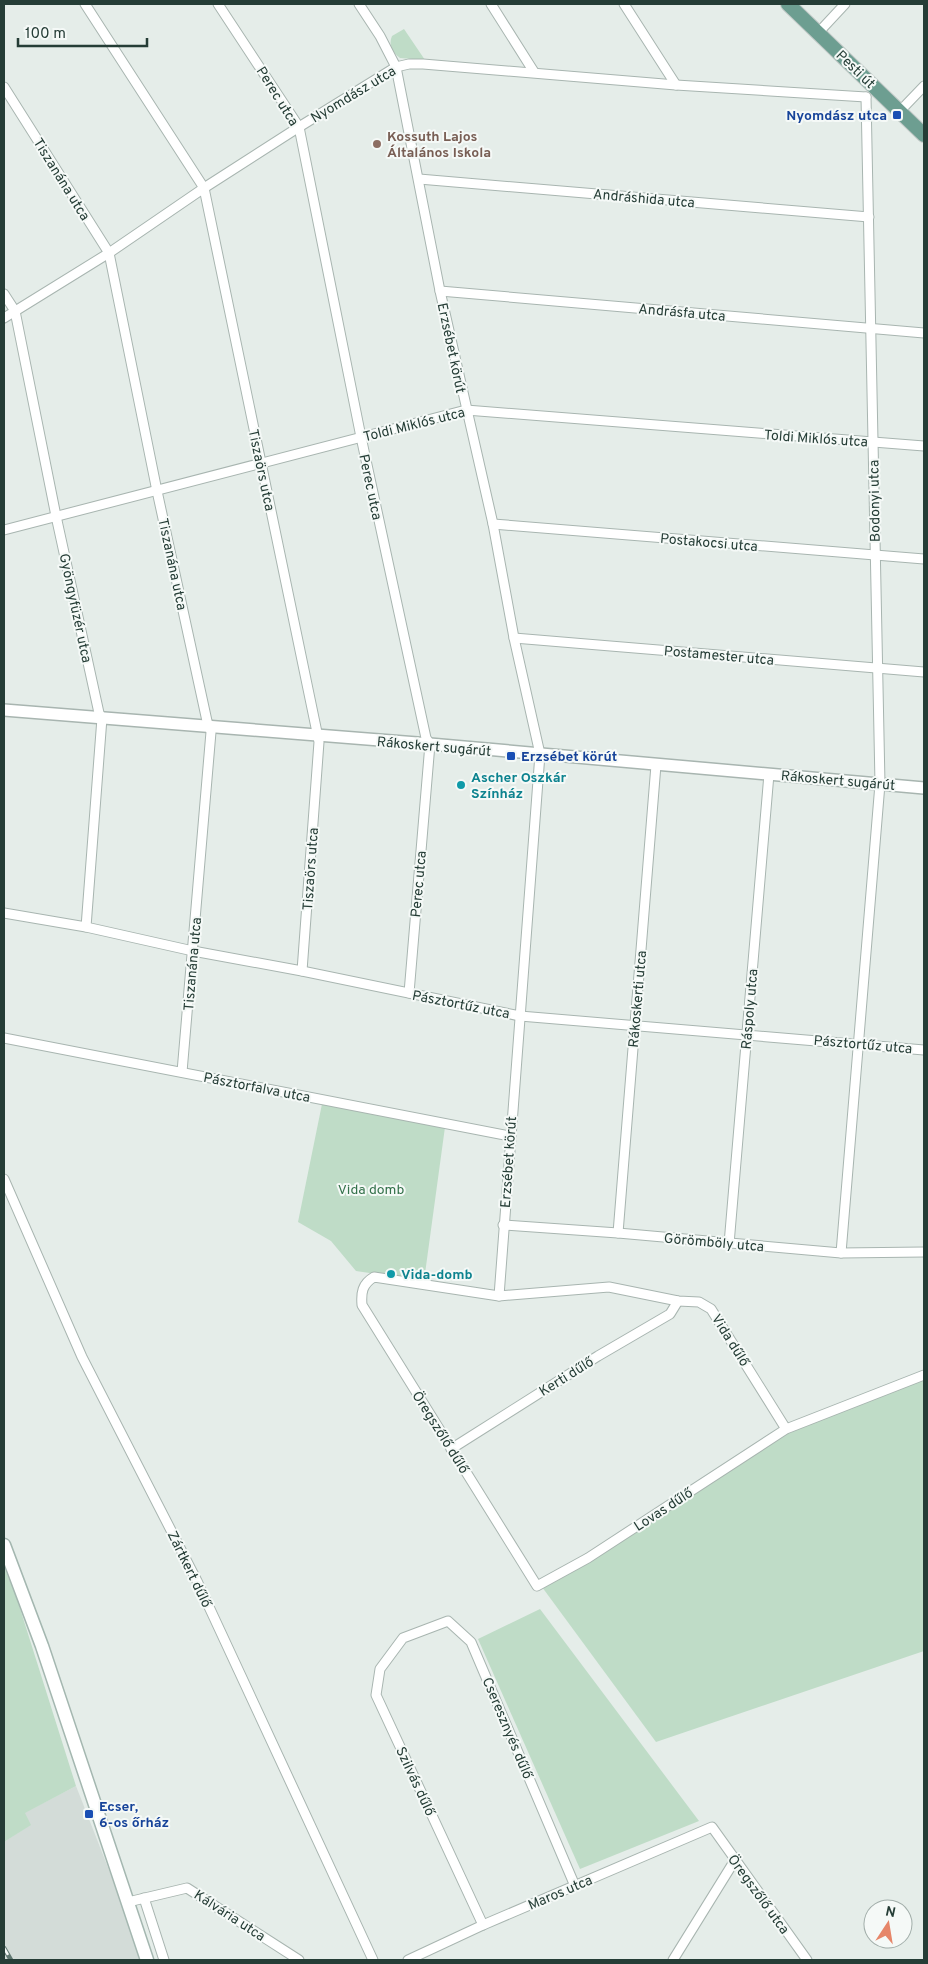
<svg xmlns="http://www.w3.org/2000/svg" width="928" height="1964" font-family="Overpass,sans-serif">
<rect width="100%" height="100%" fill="#e5ede9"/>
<polygon fill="#d3dcd8" points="76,1786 118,1893 141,1960 4,1960 4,1842 30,1825 24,1813"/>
<g fill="#bfdcc7">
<path d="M404,29L425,60L400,58C393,53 388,45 392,36Z"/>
<polygon points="322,1104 445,1127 424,1281 356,1271 331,1241 298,1222"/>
<polygon points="924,1377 924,1651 656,1742 542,1587 782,1436"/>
<polygon points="4,1567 17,1599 76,1786 25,1813 31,1825 4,1842"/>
<polygon points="540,1609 699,1821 580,1869 478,1639"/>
</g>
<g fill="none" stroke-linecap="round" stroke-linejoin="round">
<g stroke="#a8b5b0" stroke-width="11">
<g id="minor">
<polyline points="85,4 204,188 319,742 302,971"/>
<polyline points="218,4 299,127 361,437 426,738 430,744 409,993"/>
<polyline points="359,4 380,36 396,67 440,291 493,524 514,638 540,754 499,1296"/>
<polyline points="491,4 534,72"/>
<polyline points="624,4 676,85"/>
<polyline points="818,33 845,4"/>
<polyline points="4,87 109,253 157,491 207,721 211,732 182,1072"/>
<polyline points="900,111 924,86"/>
<polyline points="419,179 869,217"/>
<polyline points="440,291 924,333"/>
<polyline points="4,294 15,311 56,516 99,713 102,718 86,927"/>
<polyline points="4,318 109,253 204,188 299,127 396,67 409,64 423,64 676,85 866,97"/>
<polyline points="493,524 924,559"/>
<polyline points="4,530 466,410 924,446"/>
<polyline points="514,638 924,672"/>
<polyline points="4,913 86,927 193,951 302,971 520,1016 924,1050"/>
<polyline points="4,1038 510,1136"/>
<polyline points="4,1179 82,1357 197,1581 373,1960"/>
<polyline points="503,1225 618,1233 841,1253 924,1252"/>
<polyline points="618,1233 656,765"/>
<polyline points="729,1244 769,774"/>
<polyline points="841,1253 880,784 866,97"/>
<path d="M786,1429L711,1309L699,1302L678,1301L609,1287L499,1296L374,1277C362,1284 361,1293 362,1305L537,1586L588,1558L786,1429L924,1375"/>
<polyline points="451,1449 598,1356 670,1314 678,1301"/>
<polyline points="144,1898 164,1960"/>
<polyline points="128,1902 187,1888 299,1960"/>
<polyline points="483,1925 376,1695 380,1669 403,1638 448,1621 471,1642 575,1886"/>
<polyline points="408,1960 483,1925 712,1827 807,1960"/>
<polyline points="673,1960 735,1860"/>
</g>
</g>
<g stroke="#a8b5b0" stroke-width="14">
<polyline id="tertiary" points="4,710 430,744 924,788"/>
</g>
<g stroke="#a4b7b0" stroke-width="15">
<polyline id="secondary" points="4,1545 42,1646 147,1960"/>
</g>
<g stroke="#c2c9c7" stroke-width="16">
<polyline id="primary" points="788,4 924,135"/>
</g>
<use href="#minor" stroke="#fff" stroke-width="9"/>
<use href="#tertiary" stroke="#fff" stroke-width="11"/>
<use href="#secondary" stroke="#fff" stroke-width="12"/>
<use href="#primary" stroke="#6d9e91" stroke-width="14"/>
<g stroke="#607871" stroke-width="4.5">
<polyline id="rail" points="4,1948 11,1960"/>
</g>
<use href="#rail" stroke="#f5f9f7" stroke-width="2.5" stroke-dasharray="8" stroke-linecap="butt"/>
</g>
<g fill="#1a4fb4" stroke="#f5f9f7" stroke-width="2">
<rect x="892" y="110" width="10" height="10" rx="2.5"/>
<rect x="506" y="751" width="10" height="10" rx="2.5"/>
<rect x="84" y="1809" width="10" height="10" rx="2.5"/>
</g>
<circle fill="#8d6e63" stroke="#f5f9f7" stroke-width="2" cx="377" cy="144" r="5"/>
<g fill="#0f9aa8" stroke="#f5f9f7" stroke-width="2">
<circle cx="461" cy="785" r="5"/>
<circle cx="391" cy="1274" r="5"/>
</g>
<g text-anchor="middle" stroke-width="4" stroke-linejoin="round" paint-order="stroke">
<g font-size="14" fill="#253d36" stroke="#f5f9f7">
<text transform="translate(856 69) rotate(44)" y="5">Pesti út</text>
<text transform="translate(353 94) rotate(-31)" y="5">Nyomdász utca</text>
<text transform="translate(278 96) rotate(58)" y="5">Perec utca</text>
<text transform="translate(62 179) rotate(58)" y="5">Tiszanána utca</text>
<text transform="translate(644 198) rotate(5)" y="5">Andráshida utca</text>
<text transform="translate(682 312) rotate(5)" y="5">Andrásfa utca</text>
<text transform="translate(452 348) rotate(78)" y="5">Erzsébet körút</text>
<text transform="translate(414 424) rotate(-14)" y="5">Toldi Miklós utca</text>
<text transform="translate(816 438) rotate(4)" y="5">Toldi Miklós utca</text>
<text transform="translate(262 470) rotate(78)" y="5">Tiszaörs utca</text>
<text transform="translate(371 487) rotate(78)" y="5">Perec utca</text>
<text transform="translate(874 501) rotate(-91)" y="5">Bodonyi utca</text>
<text transform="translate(709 542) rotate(5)" y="5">Postakocsi utca</text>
<text transform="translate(173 564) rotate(78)" y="5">Tiszanána utca</text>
<text transform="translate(76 608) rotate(78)" y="5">Gyöngyfüzér utca</text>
<text transform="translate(719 655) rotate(5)" y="5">Postamester utca</text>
<text transform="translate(434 746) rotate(5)" y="5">Rákoskert sugárút</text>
<text transform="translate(838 780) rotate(5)" y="5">Rákoskert sugárút</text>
<text transform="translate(310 869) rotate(-86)" y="5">Tiszaörs utca</text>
<text transform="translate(418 884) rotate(-85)" y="5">Perec utca</text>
<text transform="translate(192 964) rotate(-85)" y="5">Tiszanána utca</text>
<text transform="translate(637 999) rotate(-85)" y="5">Rákoskerti utca</text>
<text transform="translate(461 1004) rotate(11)" y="5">Pásztortűz utca</text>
<text transform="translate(749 1009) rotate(-85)" y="5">Ráspoly utca</text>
<text transform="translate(863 1044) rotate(5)" y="5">Pásztortűz utca</text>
<text transform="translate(257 1087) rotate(11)" y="5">Pásztorfalva utca</text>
<text transform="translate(508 1162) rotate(-86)" y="5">Erzsébet körút</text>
<text transform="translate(714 1242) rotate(5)" y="5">Görömböly utca</text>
<text transform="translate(731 1340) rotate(58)" y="5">Vida dűlő</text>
<text transform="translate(566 1376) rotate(-32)" y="5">Kerti dűlő</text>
<text transform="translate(441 1432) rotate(58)" y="5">Öregszőlő dűlő</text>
<text transform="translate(663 1509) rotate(-33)" y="5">Lovas dűlő</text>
<text transform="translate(190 1569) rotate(64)" y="5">Zártkert dűlő</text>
<text transform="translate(508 1728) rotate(67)" y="5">Cseresznyés dűlő</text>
<text transform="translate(416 1781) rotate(65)" y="5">Szilvás dűlő</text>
<text transform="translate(560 1892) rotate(-23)" y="5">Maros utca</text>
<text transform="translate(759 1894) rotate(54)" y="5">Öregszőlő utca</text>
<text transform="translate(230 1915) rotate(33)" y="5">Kálvária utca</text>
</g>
<g font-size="14" font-weight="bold" fill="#164399" stroke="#f5f9f7" text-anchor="start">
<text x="887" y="120" text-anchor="end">Nyomdász utca</text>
<text x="521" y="761">Erzsébet körút</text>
<text x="99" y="1811">Ecser,<tspan x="99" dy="16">6-os őrház</tspan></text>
</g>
<g font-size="14" font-weight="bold" fill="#785e54" stroke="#f5f9f7" text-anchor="start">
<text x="387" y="141">Kossuth Lajos<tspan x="387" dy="16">Általános Iskola</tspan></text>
</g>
<g font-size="14" font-weight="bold" fill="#0d838f" stroke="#f5f9f7" text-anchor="start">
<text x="471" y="782">Ascher Oszkár<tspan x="471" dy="16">Színház</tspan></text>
<text x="401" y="1279">Vida-domb</text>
</g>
<g font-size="14" fill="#33714a" stroke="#f5f9f7">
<text x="371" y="1194">Vida domb</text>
</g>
</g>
<rect width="928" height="1964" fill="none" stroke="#253d36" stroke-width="10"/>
<g transform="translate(888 1924) rotate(12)"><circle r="24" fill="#f5f9f7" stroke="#a2aeaa"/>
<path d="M0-4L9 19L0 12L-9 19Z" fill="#e68669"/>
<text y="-8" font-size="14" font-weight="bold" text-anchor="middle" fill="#253d36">N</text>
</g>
<path d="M18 38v8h129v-8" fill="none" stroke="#253d36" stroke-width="2.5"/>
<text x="25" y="38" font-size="15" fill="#253d36" stroke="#f5f9f7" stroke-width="4" paint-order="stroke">100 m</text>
</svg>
